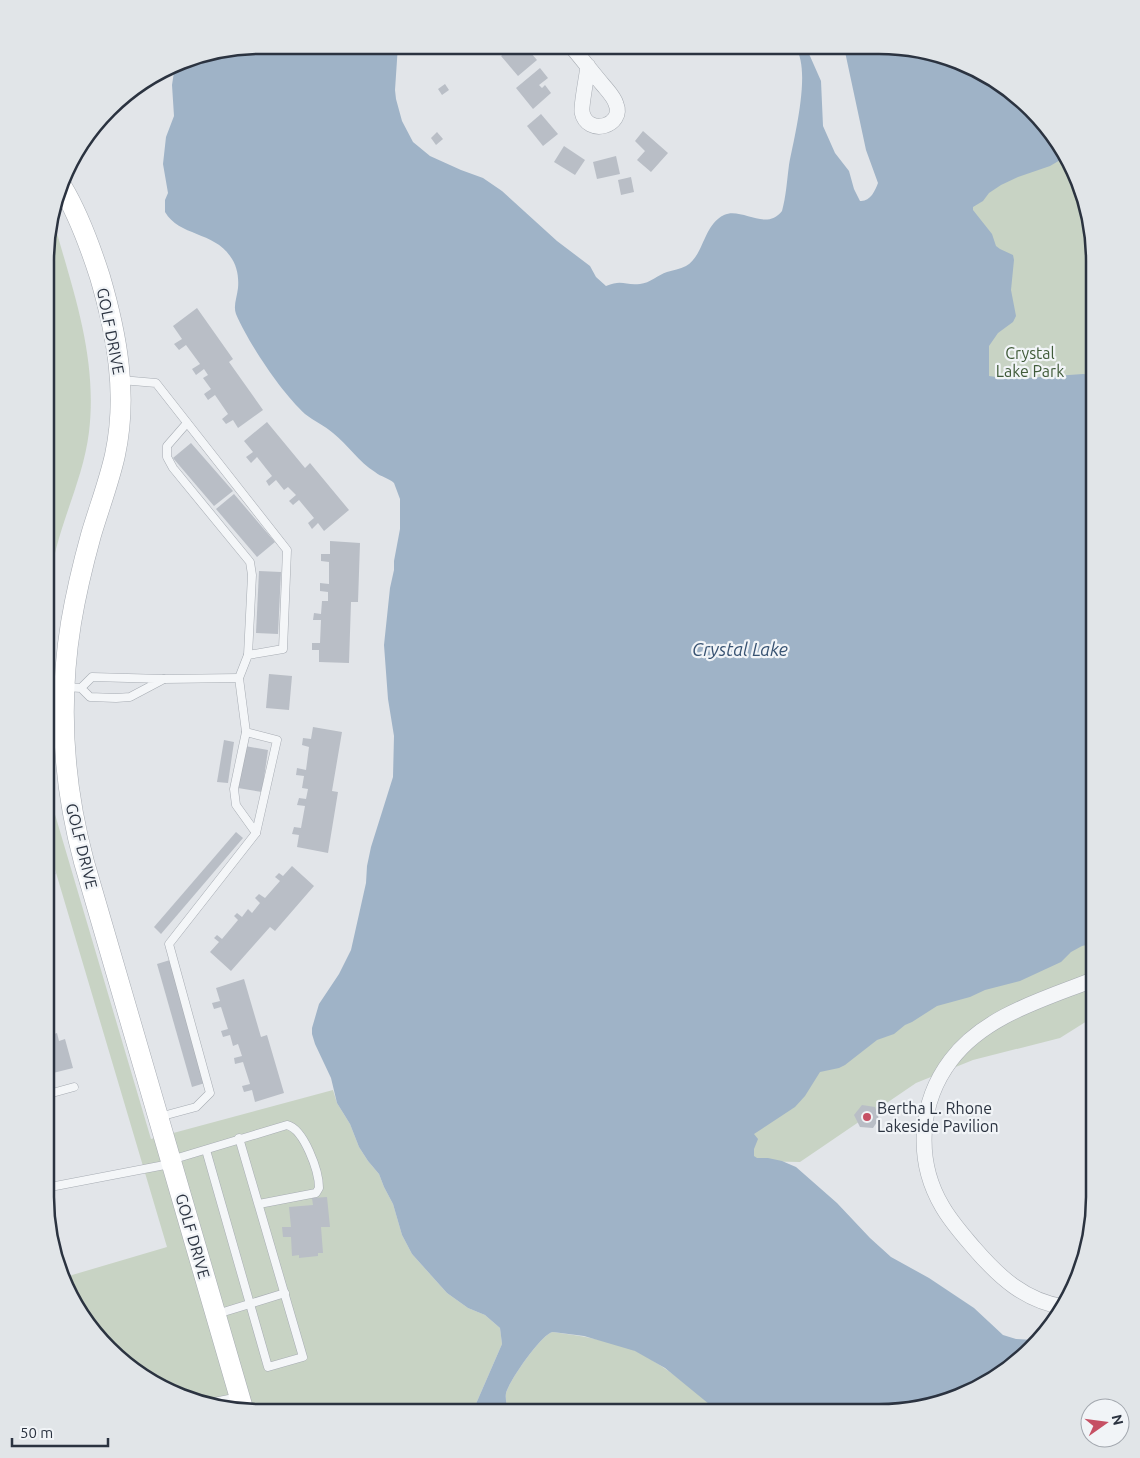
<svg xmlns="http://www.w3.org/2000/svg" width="1140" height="1458" font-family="Ubuntu,sans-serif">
<rect width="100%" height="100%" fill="#e2e5e9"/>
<polygon fill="#d0d4db" points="46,839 56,874 46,877"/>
<g fill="#c8d3c4">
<polygon points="926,54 1000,81 1066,153 1088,205 1095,260 1095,569 969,401"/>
<path d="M52,216C72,288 98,356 89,432C84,473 66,510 56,549C52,565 49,582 46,598L47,232Z"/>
<polygon points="46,784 151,1139 333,1090 337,1103 350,1124 359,1147 368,1161 379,1174 384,1187 393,1204 402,1235 412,1254 447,1293 468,1308 485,1315 500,1328 502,1344 472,1413 246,1413 191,1401 141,1377 74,1305 62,1278 167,1247 46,839"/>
<polygon points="1095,933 1095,1016 1060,1038 973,1060 916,1083 800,1162 742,1161 745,1131 828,1059 871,1035"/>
<path d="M553,1332C579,1336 612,1340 636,1351C667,1367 694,1390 720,1413H509C507,1406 505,1400 506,1393C509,1381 542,1333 553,1332Z"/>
</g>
<path fill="#9fb3c7" d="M260,45H398L395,90L396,99L402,121L413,142L430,156L461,170L483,178L502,191L557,241L590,266L596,277L606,286C623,279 625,286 640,284C650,283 658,275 667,272C673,270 680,269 686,266C704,256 703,225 724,215C742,207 766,232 782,211C786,197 787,180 789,165C794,138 812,69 795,47H806L821,81L823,126L835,153L849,171L854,189L860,201C870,202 875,191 878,183L866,150L844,47H908L1000,81L1066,153L1067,156L1050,166L1018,177L1001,185L989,193L983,201L973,207V210L992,234L996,246L1000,249L1013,255L1014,260L1011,290L1016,316L1013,322L998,333L989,346V376L1011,379L1083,374L1095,375V545L1087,554L1090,555L1095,551V943L1082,946L1071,952L1061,962L1020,981L985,990L970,997L937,1006L912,1022L905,1025L894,1034L877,1040L845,1065L839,1068L820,1072L805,1096L795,1107L754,1134L758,1139L754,1149V1156L757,1158H768L782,1161L796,1167L837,1203L870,1238L891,1257L929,1278L974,1308L1003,1335L1016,1339L1034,1340L987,1384L894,1413H720L665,1368L635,1351L584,1336L553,1332C542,1333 509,1381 506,1393C505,1400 507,1406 509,1413H472L502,1344L500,1328L485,1315L468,1308L447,1293L412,1254L402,1235L393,1204L384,1187L379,1174L368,1161L359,1147L350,1124L337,1103L331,1078L315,1044L312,1034V1028L319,1004L339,974L351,950L366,883L367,866L371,847L393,777L394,736L388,699L384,645L390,588L394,570V561L400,529V499L394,483C389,478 381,477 375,472C359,462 348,445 333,433C325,426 314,421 305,414C281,392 249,344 236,314C233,306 237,297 238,288C239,277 237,265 230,256C214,232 179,236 165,212V200L168,193L163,164L166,137L174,116L172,85L174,72L180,63L191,57Z"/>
<g fill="#b9bec6">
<polygon points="512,46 532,46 524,52 527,55 531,53 537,60 518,76 501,56"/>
<polygon points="540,68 548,78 539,85 542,88 545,85 551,93 533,109 516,88"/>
<polygon points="445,84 449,90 442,95 438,89"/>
<polygon points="541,114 558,134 543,146 527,126"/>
<polygon points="643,131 668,153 651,172 637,160 645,151 635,141"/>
<polygon points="437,132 443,139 436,145 431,138"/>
<polygon points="564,146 585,160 575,175 554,162"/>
<polygon points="616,156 620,174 597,179 593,162"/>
<polygon points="631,177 634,192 621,195 618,180"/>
<polygon points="197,308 233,359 229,362 263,410 238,428 233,420 226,424 222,419 228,414 215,395 208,400 204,394 211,389 203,378 208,375 204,369 196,375 192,369 200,364 186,345 179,350 174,344 182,339 173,326"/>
<polygon points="267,422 305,468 310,463 349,510 324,531 318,523 312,529 308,523 314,518 299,500 293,505 289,501 296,495 288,487 284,490 276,480 269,486 266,481 272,476 257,457 251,463 246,457 253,452 244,441"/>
<polygon points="191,443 233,491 214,506 173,458"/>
<polygon points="234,494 275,542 257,557 216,509"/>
<polygon points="330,541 360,543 358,602 351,602 349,663 319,662 319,650 312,650 312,643 320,643 321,620 313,620 314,613 321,614 322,601 328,601 328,592 320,591 320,583 329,584 329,562 321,561 321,554 330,554"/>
<polygon points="259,571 281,572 278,634 256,633"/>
<polygon points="269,674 292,676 289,710 266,708"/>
<polygon points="313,727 342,732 332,791 338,792 328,853 297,847 299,835 292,834 294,827 301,828 305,806 297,805 299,798 306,799 308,789 302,788 304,776 296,775 297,768 306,770 309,747 302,745 303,738 311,739"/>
<polygon points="224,740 234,742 228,783 217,782"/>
<polygon points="245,746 268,750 262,792 238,788"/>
<polygon points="236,832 243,838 161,934 154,927"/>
<polygon points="292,866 314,886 275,931 270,927 231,971 210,952 219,942 214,938 217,935 222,939 238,920 234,916 237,913 242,917 248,909 252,913 260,903 255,898 259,894 265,898 280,881 275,877 279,873 283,876"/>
<polygon points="170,960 205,1083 192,1087 157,964"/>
<polygon points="244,979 261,1037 267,1035 284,1093 255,1102 252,1090 244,1092 242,1086 250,1084 243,1062 235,1064 234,1058 242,1056 238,1044 233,1046 230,1035 223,1037 221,1031 228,1029 221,1007 214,1009 212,1003 220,1001 216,988"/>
<polygon points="57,1033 59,1041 65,1039 73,1068 45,1075 45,1037"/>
<polygon points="862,1105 875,1107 879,1119 873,1128 860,1127 854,1115"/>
<polygon points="327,1197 330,1227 321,1227 323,1253 318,1253 318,1256 299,1258 299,1255 292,1256 291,1237 283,1237 282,1227 291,1227 289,1207 313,1205 312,1198"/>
</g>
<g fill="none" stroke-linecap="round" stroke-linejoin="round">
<g stroke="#a7acb3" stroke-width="9">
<g id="lane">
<polyline points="121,380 156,383 287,550 283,649 248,655 239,678 246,732 277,740 256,833 169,944 210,1093 196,1107 159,1117"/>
<polyline points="187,423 167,446 167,457 173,468 250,562 252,575 248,655"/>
<polyline points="164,679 239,678"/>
<polyline points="65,687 81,688 90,697 116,698 130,697 164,679 92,677 81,688"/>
<polyline points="246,732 234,789 236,805 256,833"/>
<polyline points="45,1095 74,1087"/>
<polyline points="206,1150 268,1367 303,1357 239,1138"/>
<path d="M171,1160L287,1125C304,1129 319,1171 319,1188L316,1193L259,1204"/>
<polyline points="45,1188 170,1164"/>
<polyline points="217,1314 285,1293"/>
<polyline points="204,1404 239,1397"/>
</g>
</g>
<g stroke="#a7acb3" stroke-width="16">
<g id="street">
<path d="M571,46C582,59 592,72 603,85C608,91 614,97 616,104C625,126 587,137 582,112C581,105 587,76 588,66"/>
<path d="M1064,1307C1025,1301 999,1277 974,1248C963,1235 951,1222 942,1206C915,1160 919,1102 951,1060C985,1015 1045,999 1095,979"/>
</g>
</g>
<g stroke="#a7acb3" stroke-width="21">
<path id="secondary" d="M62,187C79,215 90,246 100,277C117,335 128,395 115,455C109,482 99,508 91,535C83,564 76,593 71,623C58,703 63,784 84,862L244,1412"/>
</g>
<use href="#lane" stroke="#f4f6f8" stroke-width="8"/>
<use href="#street" stroke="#f4f6f8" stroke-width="15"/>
<use href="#secondary" stroke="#fff" stroke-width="20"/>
</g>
<circle fill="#c65064" stroke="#f1f4f7" stroke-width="2" cx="867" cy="1117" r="5"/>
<g text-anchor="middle" stroke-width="4.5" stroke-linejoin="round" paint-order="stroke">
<g font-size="16" fill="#2b3340" stroke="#f1f4f7">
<text transform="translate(111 331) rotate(79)" y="6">GOLF DRIVE</text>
<text transform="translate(82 846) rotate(76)" y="6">GOLF DRIVE</text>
<text transform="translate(193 1236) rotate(74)" y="6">GOLF DRIVE</text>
</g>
<g font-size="16" fill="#405b39" stroke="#f1f4f7">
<text x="1030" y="359">Crystal<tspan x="1030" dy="18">Lake Park</tspan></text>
</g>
<g font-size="16" fill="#2b3340" stroke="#f1f4f7" text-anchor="start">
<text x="877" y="1114">Bertha L. Rhone<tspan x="877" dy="18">Lakeside Pavilion</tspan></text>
</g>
<g font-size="18" font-style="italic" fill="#385372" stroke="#f1f4f7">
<text x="740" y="656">Crystal Lake</text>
</g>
</g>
<path d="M0 0H1140V1458H0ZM261 54H879A207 207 0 0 1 1086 261V1197A207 207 0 0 1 879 1404H261A207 207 0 0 1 54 1197V261A207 207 0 0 1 261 54Z" fill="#e1e5e8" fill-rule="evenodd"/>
<path fill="none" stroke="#2b3340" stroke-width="2.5" d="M261 54H879A207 207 0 0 1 1086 261V1197A207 207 0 0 1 879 1404H261A207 207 0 0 1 54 1197V261A207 207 0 0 1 261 54Z"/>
<g transform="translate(1105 1423) rotate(76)"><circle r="24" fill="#f1f4f7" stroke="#a2a7ae"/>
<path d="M0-4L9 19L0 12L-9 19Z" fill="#c65064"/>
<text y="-8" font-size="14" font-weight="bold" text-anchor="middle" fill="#2b3340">N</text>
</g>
<path d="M12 1438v8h96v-8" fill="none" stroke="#2b3340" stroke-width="2.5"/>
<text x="20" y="1438" font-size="15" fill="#2b3340" stroke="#f1f4f7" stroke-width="4" paint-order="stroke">50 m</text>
</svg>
